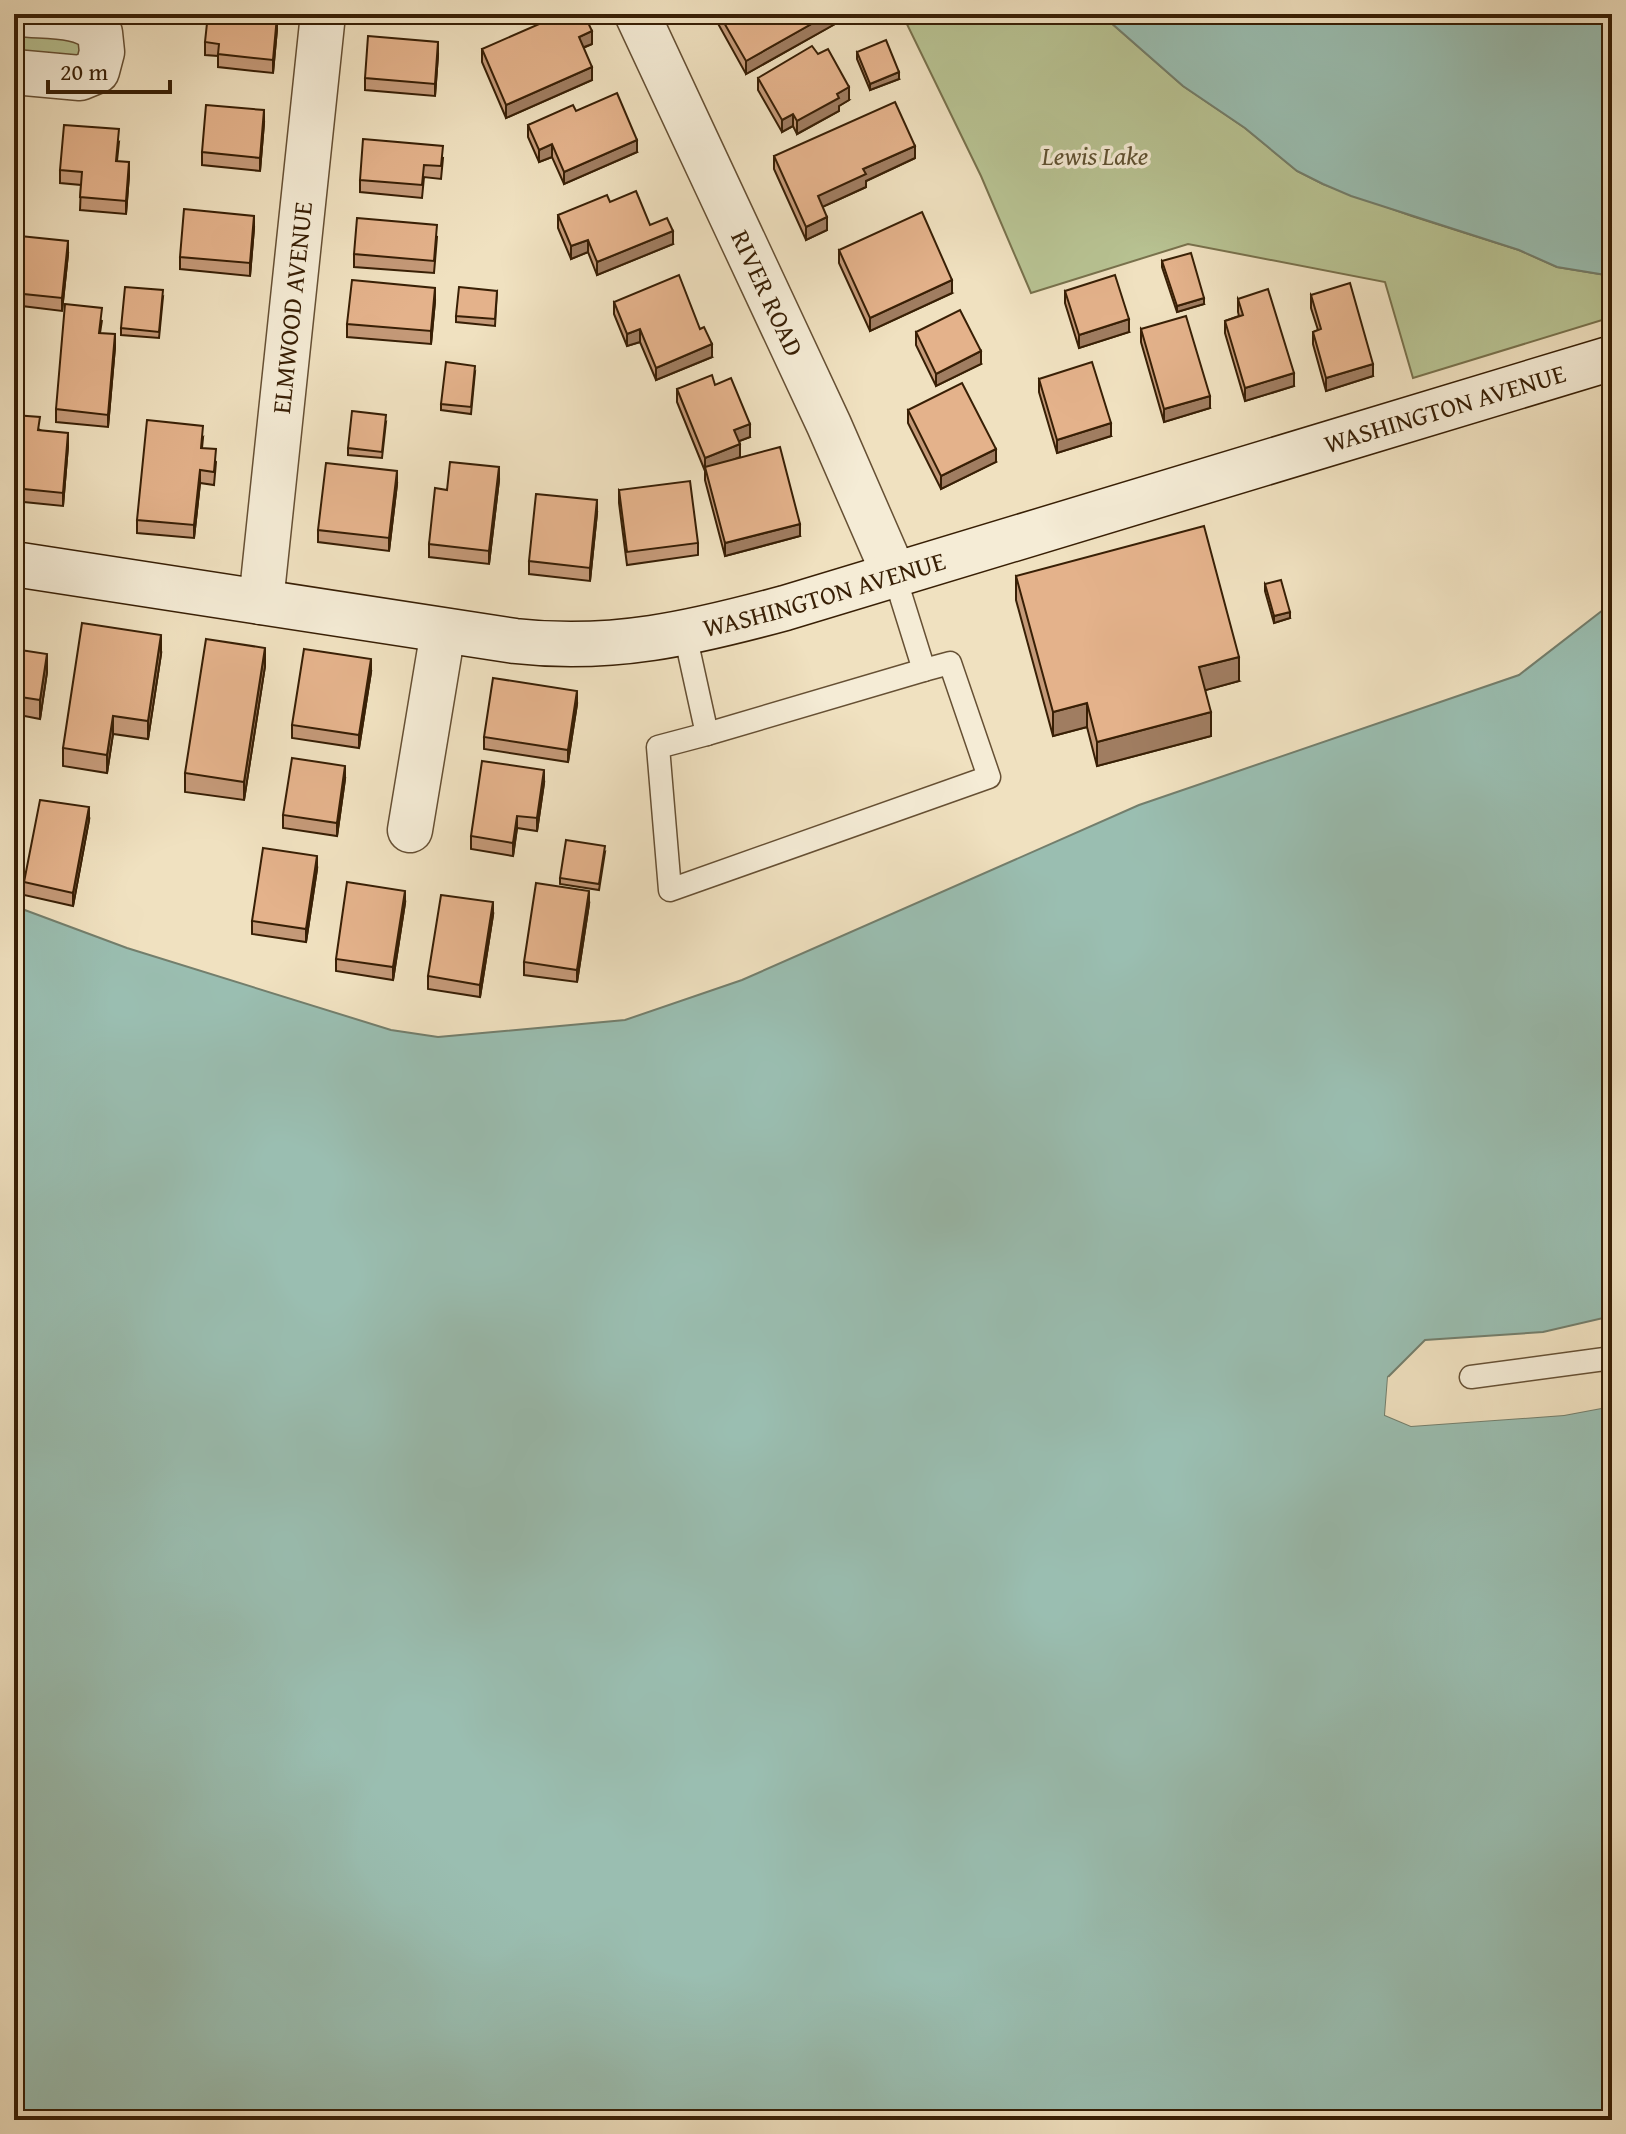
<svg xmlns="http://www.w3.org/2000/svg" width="1626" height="2134" font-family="'Gentium Book Plus',serif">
<rect width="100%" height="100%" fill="#f0e1c0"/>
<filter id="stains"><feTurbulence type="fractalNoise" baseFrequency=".0025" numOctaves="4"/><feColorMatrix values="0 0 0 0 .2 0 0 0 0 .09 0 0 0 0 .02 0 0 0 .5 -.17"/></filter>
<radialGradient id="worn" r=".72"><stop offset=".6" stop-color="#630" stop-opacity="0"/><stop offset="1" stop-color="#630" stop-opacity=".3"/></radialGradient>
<g fill="#b8c393" stroke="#78714c" stroke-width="2">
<polygon points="902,14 1101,14 1183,86 1245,128 1297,171 1323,184 1412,216 1519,250 1557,267 1612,276 1612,317 1413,378 1385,282 1188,244 1031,293 981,176"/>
<polygon points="14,27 81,43 80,56 14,58"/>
</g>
<g fill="#9abeb1" stroke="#737e6c" stroke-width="2">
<polygon points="1101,14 1612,14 1612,276 1557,267 1519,250 1351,196 1323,184 1297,171 1245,128 1183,86"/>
<polygon points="1612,603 1612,1316 1543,1332 1425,1340 1388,1377 1385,1415 1411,1426 1564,1415 1612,1406 1612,2120 14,2120 14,906 127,948 391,1030 438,1037 625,1020 742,980 1139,805 1519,675"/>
</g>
<polygon fill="#f0e1c0" points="1388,1377 1392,1379 1389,1413 1411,1422 1563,1411 1612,1402 1612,1406 1564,1415 1411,1426 1385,1415"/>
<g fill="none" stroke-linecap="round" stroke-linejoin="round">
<g stroke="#665034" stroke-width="25">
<g id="service">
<polyline points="685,634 707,734 658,747 670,890 989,777 950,663 924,670 894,574"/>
<polyline points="707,734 924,670"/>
<polyline points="1471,1377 1612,1358"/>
</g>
</g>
<g stroke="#665034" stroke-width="47">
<g id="minor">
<path d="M14,72L80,78L97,71L102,52L100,33C83,13 44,17 20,14"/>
<path id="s1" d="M261,602L323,14"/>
<polyline points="410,830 443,631"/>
</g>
</g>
<g stroke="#665034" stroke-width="47">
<g id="tertiary">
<path id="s2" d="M637,14L829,425L894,574"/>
</g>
</g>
<g stroke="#381f05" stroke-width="47">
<g id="secondary">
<path id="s3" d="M14,564L515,641C612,652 693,633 785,608L1612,358"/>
</g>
</g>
<use href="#service" stroke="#f5ecd6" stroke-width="22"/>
<use href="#minor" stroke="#f5ecd6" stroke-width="44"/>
<use href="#tertiary" stroke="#f5ecd6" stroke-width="44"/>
<use href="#secondary" stroke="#f5ecd6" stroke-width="44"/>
</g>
<g fill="#c49978" stroke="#381f05" stroke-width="2">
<polygon points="716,14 835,14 835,24 746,74 716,20"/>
<polygon points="277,29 273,73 218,67 218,56 205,55 205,42"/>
<polygon points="592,44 583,48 592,80 506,118 482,62 482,49"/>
<polygon points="857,52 899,79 870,90 857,59"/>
<polygon points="438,55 435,96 365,90 365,78"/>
<polygon points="758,78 849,100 839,106 839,111 797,134 793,126 782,132 758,90"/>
<polygon points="576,111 637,152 564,184 552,157 539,162 528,137 528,125"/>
<polygon points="264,123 260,171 202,165 202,152"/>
<polygon points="119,142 117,161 129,175 126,214 80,210 81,185 60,183 60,170"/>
<polygon points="774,156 915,158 866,181 866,187 822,207 827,230 806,240 774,169"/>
<polygon points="443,158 441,179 424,177 422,198 360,192 360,180"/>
<polygon points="610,202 650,225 673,244 597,275 588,252 571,259 558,228 558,215"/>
<polygon points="254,228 250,276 180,269 180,257"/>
<polygon points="437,237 434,273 354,267 354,254"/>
<polygon points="839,250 952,293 870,331 839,263"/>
<polygon points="68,254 62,311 14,305 14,293"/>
<polygon points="1162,261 1204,304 1177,312 1162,267"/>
<polygon points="497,291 495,326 456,322 456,316"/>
<polygon points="1065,291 1129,332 1079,348 1065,303"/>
<polygon points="1311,295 1373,376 1326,391 1313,344 1313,332 1318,330 1311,308"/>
<polygon points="163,297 159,338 121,335 121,328"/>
<polygon points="1238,299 1294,386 1245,401 1225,333 1225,321 1239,316 1238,312"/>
<polygon points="435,301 431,344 347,337 347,324"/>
<polygon points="614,302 712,357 656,380 640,342 627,346 614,314"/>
<polygon points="102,320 100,333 115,347 108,427 56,422 56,409"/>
<polygon points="1141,329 1210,408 1164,422 1141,342"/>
<polygon points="916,332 981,364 936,386 916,345"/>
<polygon points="475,372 471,414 441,410 441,404"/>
<polygon points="1039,379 1111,436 1057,453 1039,392"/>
<polygon points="715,385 750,437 739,441 740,457 731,460 800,536 725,556 705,480 705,471 677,402 677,389"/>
<polygon points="908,410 996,462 941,489 908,423"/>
<polygon points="14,415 68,446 63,506 14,501"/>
<polygon points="386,422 382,458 348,455 348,448"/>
<polygon points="203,438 202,448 216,462 214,485 200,483 194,538 137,533 137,520"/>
<polygon points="499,480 489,564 429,557 429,544 447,490"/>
<polygon points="397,484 389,551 318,542 318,530"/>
<polygon points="619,490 698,543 698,555 627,565 619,503"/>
<polygon points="597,513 590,581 529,574 529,561"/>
<polygon points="1016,576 1239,681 1205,690 1211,736 1097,766 1087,727 1053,736 1016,600"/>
<polygon points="1265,584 1290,618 1274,623 1265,591"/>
<polygon points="14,611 19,631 16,649 47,672 40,719 14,714"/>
<polygon points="161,654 148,739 113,734 107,773 63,766 63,748"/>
<polygon points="265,666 244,800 185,792 185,773"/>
<polygon points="371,672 359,748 292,738 292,725"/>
<polygon points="577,704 568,762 484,749 484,737"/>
<polygon points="345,779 337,836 283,828 283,815"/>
<polygon points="544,783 537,831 517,828 513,856 471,849 471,836"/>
<polygon points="89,820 73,906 24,895 24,882"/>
<polygon points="605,852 599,890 560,884 560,878"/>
<polygon points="317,869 306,942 252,934 252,921"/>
<polygon points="405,903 393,980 336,971 336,959"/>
<polygon points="589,904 577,982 524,975 524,962"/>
<polygon points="493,915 480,997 428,989 428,976"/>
</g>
<g fill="#a07d61" stroke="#381f05" stroke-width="2">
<polygon points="489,14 502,14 489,19"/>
<polygon points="829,14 835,14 835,24 746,74 746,61"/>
<polygon points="277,16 277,29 273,73 273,60"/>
<polygon points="592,31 592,44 579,49 579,37"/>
<polygon points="438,42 438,55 435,96 435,84"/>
<polygon points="592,67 592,80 506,118 506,105"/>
<polygon points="899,72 899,79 870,90 870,84"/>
<polygon points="849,87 849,100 839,106 839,111 797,134 797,121 837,94"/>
<polygon points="264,110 264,123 260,171 260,158"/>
<polygon points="793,114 793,126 782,132 782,120"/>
<polygon points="637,140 637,152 564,184 564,172"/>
<polygon points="552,144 552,157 539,162 539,150"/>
<polygon points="915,146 915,158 866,181 866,187 818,209 818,196 863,169"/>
<polygon points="129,162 129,175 126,214 126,201"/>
<polygon points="254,216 254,228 250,276 250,263"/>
<polygon points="827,217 827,230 806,240 806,227"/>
<polygon points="673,231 673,244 597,275 597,262"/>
<polygon points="588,240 588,252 571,259 571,246"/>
<polygon points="68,241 68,254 62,311 62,298"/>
<polygon points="952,280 952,293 870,331 870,318"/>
<polygon points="435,288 435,301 431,344 431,331"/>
<polygon points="1204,298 1204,304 1177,312 1177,306"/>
<polygon points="1129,319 1129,332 1079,348 1079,335"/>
<polygon points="640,329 640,342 627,346 627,334"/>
<polygon points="115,334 115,347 108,427 108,415"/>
<polygon points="712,344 712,357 656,380 656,368"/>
<polygon points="981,351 981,364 936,386 936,374"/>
<polygon points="1373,364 1373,376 1326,391 1326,378"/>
<polygon points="1294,373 1294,386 1245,401 1245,388"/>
<polygon points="1210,396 1210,408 1164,422 1164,409"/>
<polygon points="1111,423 1111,436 1057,453 1057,440"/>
<polygon points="750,424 750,437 734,443 734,430"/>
<polygon points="68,433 68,446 63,506 63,493"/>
<polygon points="740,444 740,457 706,471 705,467 705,471 705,458"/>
<polygon points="996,449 996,462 941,489 941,476"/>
<polygon points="499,467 499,480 489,564 489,551"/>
<polygon points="200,470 200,483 194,538 194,525"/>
<polygon points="397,471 397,484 389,551 389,538"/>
<polygon points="597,500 597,513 590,581 590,568"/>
<polygon points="800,524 800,536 725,556 725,543"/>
<polygon points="19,612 19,631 14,663 14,644"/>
<polygon points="1290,612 1290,618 1274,623 1274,616"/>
<polygon points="161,635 161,654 148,739 148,721"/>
<polygon points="265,648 265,666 244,800 244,782"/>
<polygon points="47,654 47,672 40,719 40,700"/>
<polygon points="1239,657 1239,681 1199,692 1199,667"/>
<polygon points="371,659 371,672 359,748 359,735"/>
<polygon points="577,691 577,704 568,762 568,750"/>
<polygon points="1087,703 1087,727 1053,736 1053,712"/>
<polygon points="1211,712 1211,736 1097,766 1097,742"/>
<polygon points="113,716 113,734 107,773 107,755"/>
<polygon points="345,766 345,779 337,836 337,823"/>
<polygon points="544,770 544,783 537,831 537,818"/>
<polygon points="89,807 89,820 73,906 73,893"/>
<polygon points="517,816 517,828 513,856 513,843"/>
<polygon points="317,856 317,869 306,942 306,929"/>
<polygon points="405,891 405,903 393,980 393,967"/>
<polygon points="589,891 589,904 577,982 577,970"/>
<polygon points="493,902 493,915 480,997 480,985"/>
</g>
<g fill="#e4b28b" stroke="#381f05" stroke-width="2">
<polygon points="208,14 254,14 277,16 273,60 218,54 219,44 205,42"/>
<polygon points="562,14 584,14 592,31 579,37 592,67 506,105 482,49"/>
<polygon points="719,14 829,14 746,61"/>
<polygon points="368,36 438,42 435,84 365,78"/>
<polygon points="886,40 899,72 870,84 857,52"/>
<polygon points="812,46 818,54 828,49 849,87 837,94 839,98 797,121 793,114 782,120 758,78"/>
<polygon points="617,93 637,140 564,172 552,144 539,150 528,125 573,105 576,111"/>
<polygon points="895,102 915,146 863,169 866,174 818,196 827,217 806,227 774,156"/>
<polygon points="206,105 264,110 260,158 202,152"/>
<polygon points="64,125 119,129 116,161 129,162 126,201 80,197 82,172 60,170"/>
<polygon points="363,139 443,146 441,166 424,165 422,185 360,180"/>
<polygon points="636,191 650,225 667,218 673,231 597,262 588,240 571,246 558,215 607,195 610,202"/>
<polygon points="184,209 254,216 250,263 180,257"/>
<polygon points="922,212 952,280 870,318 839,250"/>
<polygon points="357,218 437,225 434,261 354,254"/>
<polygon points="20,236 68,241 62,298 14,293"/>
<polygon points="1191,253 1204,298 1177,306 1162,261"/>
<polygon points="679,275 700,329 704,327 712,344 656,368 640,329 627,334 614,302"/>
<polygon points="1115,275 1129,319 1079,335 1065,291"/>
<polygon points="352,280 435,288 431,331 347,324"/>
<polygon points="1350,283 1373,364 1326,378 1313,332 1321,329 1311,295"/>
<polygon points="125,287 163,290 159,332 121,328"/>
<polygon points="459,287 497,291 495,319 456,316"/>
<polygon points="1268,289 1294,373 1245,388 1225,321 1243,315 1238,299"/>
<polygon points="65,304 102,308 99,333 115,334 108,415 56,409"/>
<polygon points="960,310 981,351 936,374 916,332"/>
<polygon points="1186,316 1210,396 1164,409 1141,329"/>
<polygon points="446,362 475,366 471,407 441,404"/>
<polygon points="1092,362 1111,423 1057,440 1039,379"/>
<polygon points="712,375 715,385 731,378 750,424 734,430 740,444 705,458 677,389"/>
<polygon points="962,383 996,449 941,476 908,410"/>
<polygon points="352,411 386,415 382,452 348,448"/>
<polygon points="14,415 40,417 38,430 68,433 63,493 14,488"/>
<polygon points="147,420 203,426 201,448 216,449 214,472 200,470 194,525 137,520"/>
<polygon points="780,447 800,524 725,543 705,467"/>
<polygon points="450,462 499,467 489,551 429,544 435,488 447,490"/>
<polygon points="326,463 397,471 389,538 318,530"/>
<polygon points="690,481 698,543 627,552 619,490"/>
<polygon points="536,494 597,500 590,568 529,561"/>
<polygon points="1204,526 1239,657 1199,667 1211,712 1097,742 1087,703 1053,712 1016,576"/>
<polygon points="1281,580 1290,612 1274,616 1265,584"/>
<polygon points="14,611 19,612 14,644"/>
<polygon points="82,623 161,635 148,721 113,716 107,755 63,748"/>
<polygon points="206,639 265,648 244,782 185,773"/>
<polygon points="14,649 47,654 40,700 14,696"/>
<polygon points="304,649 371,659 359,735 292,725"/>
<polygon points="493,678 577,691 568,750 484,737"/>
<polygon points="292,758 345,766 337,823 283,815"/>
<polygon points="482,761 544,770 537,818 517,816 513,843 471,836"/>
<polygon points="40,800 89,807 73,893 24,882"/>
<polygon points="566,840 605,846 599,884 560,878"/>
<polygon points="263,848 317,856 306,929 252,921"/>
<polygon points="347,882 405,891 393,967 336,959"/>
<polygon points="536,883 589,891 577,970 524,962"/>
<polygon points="441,895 493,902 480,985 428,976"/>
</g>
<g text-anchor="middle" stroke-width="7" stroke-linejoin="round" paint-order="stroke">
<g font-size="26" font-style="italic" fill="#5e5030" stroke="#f5ecd6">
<text x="1095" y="165">Lewis Lake</text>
</g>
<g font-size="26" fill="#381f05" stroke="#f5ecd6">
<text dy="9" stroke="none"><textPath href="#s2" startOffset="308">RIVER ROAD</textPath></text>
<text dy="9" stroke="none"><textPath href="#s1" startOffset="296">ELMWOOD AVENUE</textPath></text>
<text dy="9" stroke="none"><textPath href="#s3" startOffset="1470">WASHINGTON AVENUE</textPath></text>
<text dy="9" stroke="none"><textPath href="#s3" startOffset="822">WASHINGTON AVENUE</textPath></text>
</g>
</g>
<rect width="1626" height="2134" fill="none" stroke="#f0e1c0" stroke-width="48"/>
<rect x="16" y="16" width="1594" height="2102" fill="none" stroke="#381f05" stroke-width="4"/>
<rect x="24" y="24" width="1578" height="2086" fill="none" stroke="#381f05" stroke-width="2"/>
<path d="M48 80v12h122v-12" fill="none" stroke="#381f05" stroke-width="4"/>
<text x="60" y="80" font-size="24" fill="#381f05" stroke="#f5ecd6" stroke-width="6" paint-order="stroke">20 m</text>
<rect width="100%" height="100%" filter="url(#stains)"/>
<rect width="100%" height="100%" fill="url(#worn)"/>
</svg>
